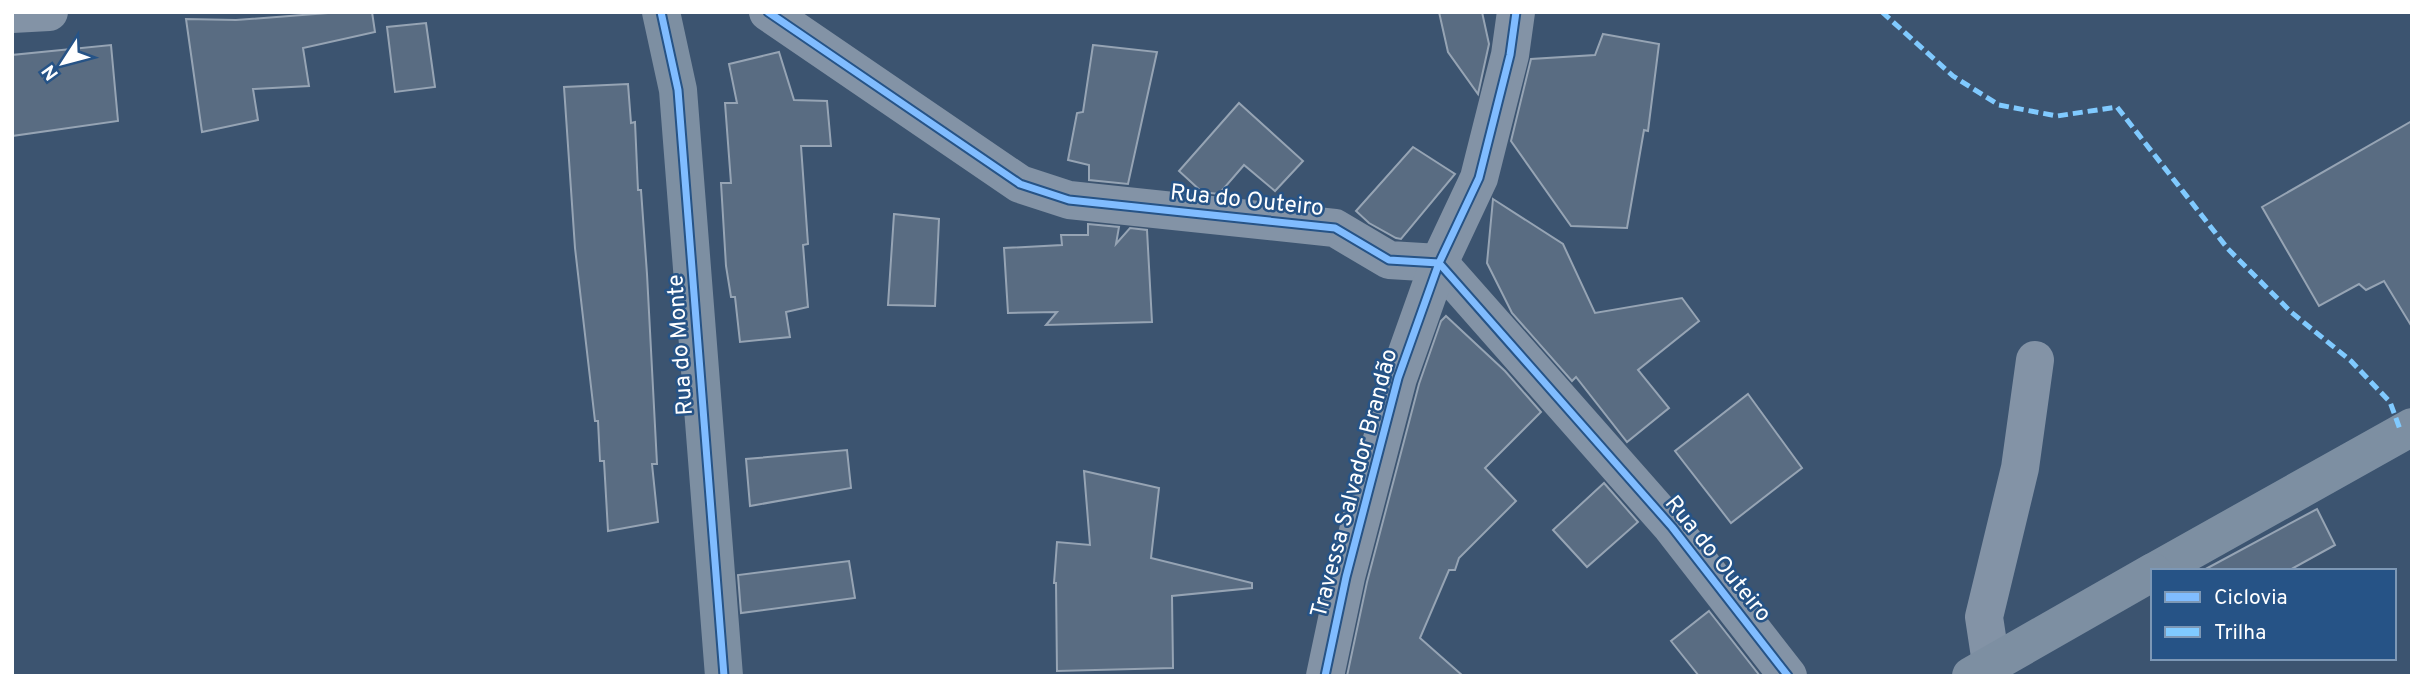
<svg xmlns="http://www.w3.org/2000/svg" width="2424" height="688" font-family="Overpass,sans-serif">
<rect width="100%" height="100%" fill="#3c5470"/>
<g fill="#596c82" stroke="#96a4b4" stroke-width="2">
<polygon points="341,12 372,12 375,32 303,48 309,86 253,89 258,120 202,132 186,19 236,20"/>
<polygon points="1439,12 1482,12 1489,44 1478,94 1448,52"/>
<polygon points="426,23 435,87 395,92 387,27"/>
<polygon points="1603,34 1659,44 1648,131 1644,130 1627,228 1571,226 1511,141 1531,59 1595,55"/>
<polygon points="111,45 118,121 12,136 12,55"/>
<polygon points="1093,45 1157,52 1128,184 1089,180 1089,165 1068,160 1077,113 1083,112"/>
<polygon points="779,52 794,100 827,101 831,146 801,146 808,244 803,245 808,307 786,312 790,337 740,342 735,297 731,297 726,266 721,183 731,183 725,103 737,103 729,64"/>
<polygon points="628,84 631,123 635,122 638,190 641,190 647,274 657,464 652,464 658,522 608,531 604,461 600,461 598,421 595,421 575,248 564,87"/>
<polygon points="1239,103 1303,161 1275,191 1244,165 1219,194 1202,192 1179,171"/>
<polygon points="2412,121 2412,327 2384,281 2366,290 2359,284 2319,306 2262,207"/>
<polygon points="1413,147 1455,174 1401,239 1396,238 1369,223 1356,211"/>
<polygon points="1493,199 1563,244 1595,313 1682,298 1699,321 1638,370 1669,408 1627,442 1576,377 1572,381 1512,313 1487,263"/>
<polygon points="894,214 939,219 935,306 888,305"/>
<polygon points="1088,224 1119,227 1116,244 1130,228 1147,230 1152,322 1046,325 1057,312 1008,313 1004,248 1062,245 1061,235 1088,235"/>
<polygon points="1446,316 1505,371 1541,412 1485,468 1516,501 1459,558 1455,570 1449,570 1420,638 1463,676 1347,676 1367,582 1419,384 1441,321"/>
<polygon points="1748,394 1802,468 1731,523 1675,451"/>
<polygon points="847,450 851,488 750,506 746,459"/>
<polygon points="1084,471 1159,488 1151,558 1252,583 1252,588 1172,596 1173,668 1057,671 1056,583 1054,583 1057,542 1090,545"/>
<polygon points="1604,483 1638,522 1587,567 1553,530"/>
<polygon points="2317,509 2335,545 2288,571 2202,571"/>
<polygon points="849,561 855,598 741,613 738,575"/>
<polygon points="1709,611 1760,676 1699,676 1671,641"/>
</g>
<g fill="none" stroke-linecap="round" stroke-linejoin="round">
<g stroke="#8393a6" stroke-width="38">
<polyline points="768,12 1020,184 1069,200 1335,228 1389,260 1439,263 1672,527 1788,676"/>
<polyline points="12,14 49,12"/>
<polyline points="1991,663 1984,617 2020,468 2035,360"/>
<polyline points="1325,676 1346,577 1398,378 1439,263 1479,178 1510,55 1516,12"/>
</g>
<g stroke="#7d8fa2" stroke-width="38">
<polyline points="661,12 678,90 724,676"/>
<polyline points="2155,571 2412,427"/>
<polyline points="1971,676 2153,572"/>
</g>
<polyline stroke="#80caff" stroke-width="5" stroke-dasharray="10 5" stroke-linecap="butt" points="1882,12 1953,76 1999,105 2057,116 2117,107 2228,249 2291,312 2351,361 2390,402 2401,432"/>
<g stroke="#265386" stroke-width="11">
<g id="cycleway">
<polyline points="661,12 678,90 724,676"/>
<polyline points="768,12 1020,184 1069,200 1335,228 1389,260 1439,263 1672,527 1788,676"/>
<polyline points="1325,676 1346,577 1398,378 1439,263 1479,178 1510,55 1516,12"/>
</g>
</g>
<use href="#cycleway" stroke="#80bcff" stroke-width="7"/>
</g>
<g text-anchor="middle" stroke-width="5" stroke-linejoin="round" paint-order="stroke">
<g font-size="23" fill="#fff" stroke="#265386">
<text transform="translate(1247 199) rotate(6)" y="8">Rua do Outeiro</text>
<text transform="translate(679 345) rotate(-94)" y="8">Rua do Monte</text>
<text transform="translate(1353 483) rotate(-75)" y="8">Travessa Salvador Brandão</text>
<text transform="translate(1719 558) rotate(51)" y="8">Rua do Outeiro</text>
</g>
</g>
<rect width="2424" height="688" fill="none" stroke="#ffffff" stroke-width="28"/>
<rect x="2151" y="569" width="245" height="91" fill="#265386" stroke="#7d98b6" stroke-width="2"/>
<rect x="2165" y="592" width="35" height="10" fill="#80bcff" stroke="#7d98b6" stroke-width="2"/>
<text x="2214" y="604" font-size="21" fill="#ffffff">Ciclovia</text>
<rect x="2165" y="627" width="35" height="10" fill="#80caff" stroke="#7d98b6" stroke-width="2"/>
<text x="2214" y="639" font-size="21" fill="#ffffff">Trilha</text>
<g transform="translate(63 63) rotate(234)" stroke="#265386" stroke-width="5" paint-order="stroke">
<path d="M0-5L12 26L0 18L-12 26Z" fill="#ffffff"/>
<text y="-10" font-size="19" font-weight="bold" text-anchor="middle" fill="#ffffff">N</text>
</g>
</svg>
